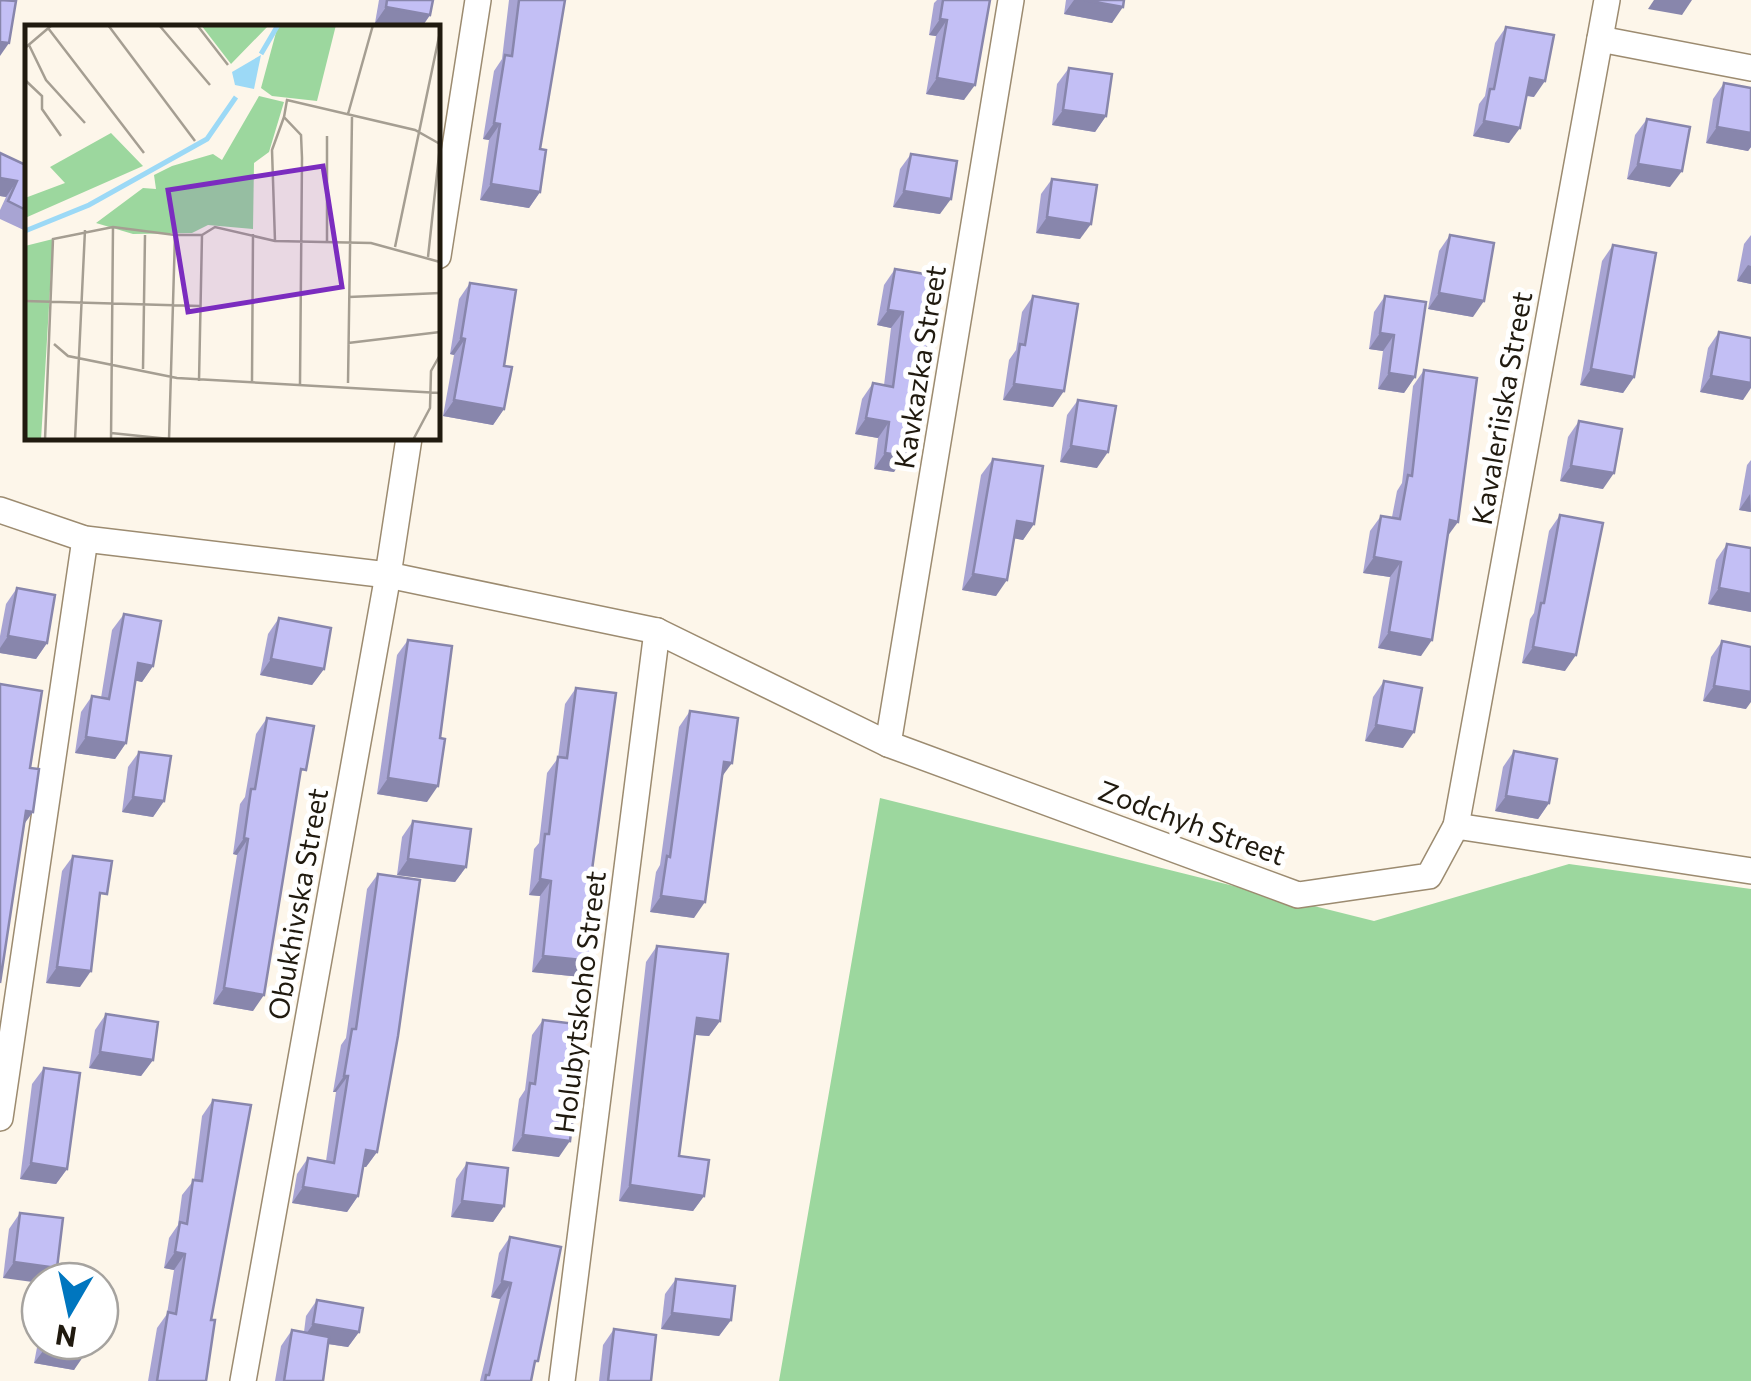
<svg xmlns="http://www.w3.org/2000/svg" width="1751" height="1381" font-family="Commissioner,sans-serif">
<rect width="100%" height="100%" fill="#fdf6ea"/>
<polygon fill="#9cd79e" points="880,798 1374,921 1569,864 1751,889 1751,1381 779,1381"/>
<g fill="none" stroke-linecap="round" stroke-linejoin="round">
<g stroke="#9c8b70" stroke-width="28">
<g id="street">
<polyline points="1600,39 1751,68"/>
<polyline points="438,256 478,0"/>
<polyline points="0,510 85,539 388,575 657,631 888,744 1298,895 1429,876 1456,826 1751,871"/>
<polyline points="888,744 1011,0"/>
<polyline points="1456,826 1607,0"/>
<polyline points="0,1118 85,539"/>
<polyline points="243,1381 388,575 409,438"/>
<polyline points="562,1381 657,631"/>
</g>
</g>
<use href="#street" stroke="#fff" stroke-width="25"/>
</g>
<g fill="#a8a4d3">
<polygon points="379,0 433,0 430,15 421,28 402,28 375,23"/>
<polygon points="509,0 565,0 540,149 540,192 529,208 480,200 489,140 483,139 494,71 502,59"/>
<polygon points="937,0 990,0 964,100 926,94 936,36 929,35 934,3"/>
<polygon points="1066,0 1124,0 1112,23 1064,14"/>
<polygon points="1506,27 1534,97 1526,96 1509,143 1473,136 1479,104 1485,96 1495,43"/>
<polygon points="1069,68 1106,116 1095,132 1052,125 1057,84"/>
<polygon points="1724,83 1751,88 1751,147 1748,151 1706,143 1713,99"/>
<polygon points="1647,119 1670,187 1627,179 1635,135"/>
<polygon points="0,153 28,166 28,232 0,219 0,210 6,197 0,196"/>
<polygon points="911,154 940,214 893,207 900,169"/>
<polygon points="1052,179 1080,239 1036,233 1041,194"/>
<polygon points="1450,235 1473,317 1428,309 1439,251"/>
<polygon points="1751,235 1751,284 1737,281 1744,244"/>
<polygon points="1613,245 1634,377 1623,393 1580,385 1602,261"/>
<polygon points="895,269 919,376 894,472 874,469 878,438 855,434 862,399 873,383 884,385 891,328 877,325 884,285"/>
<polygon points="470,283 504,366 504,409 493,425 443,416 454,355 450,354 459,299"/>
<polygon points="1033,296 1053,407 1003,400 1009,360 1016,350 1022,312"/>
<polygon points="1385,296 1415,377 1404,393 1378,389 1383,351 1369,349 1374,312"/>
<polygon points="1719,332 1743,400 1700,392 1708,348"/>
<polygon points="1424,370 1447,537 1421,656 1378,648 1390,577 1363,573 1370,531 1381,516 1392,517 1397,491 1402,483 1413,386"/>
<polygon points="1078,400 1097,468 1060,462 1067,415"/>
<polygon points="1579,421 1603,489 1560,481 1568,437"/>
<polygon points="993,459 1034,524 1023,540 1014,538 996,596 962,590 981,475"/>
<polygon points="1751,460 1751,512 1739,510 1747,465"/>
<polygon points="1560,515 1565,671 1522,663 1530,619 1534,613 1549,531"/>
<polygon points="1727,544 1751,548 1751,612 1708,604 1716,560"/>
<polygon points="17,588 47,643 36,659 0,653 0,636 6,604"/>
<polygon points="124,614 153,666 142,682 135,680 126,743 115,759 75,753 81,712 92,696 101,698 112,630"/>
<polygon points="279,618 324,669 312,685 260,675 268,634"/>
<polygon points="408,640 440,738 427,802 377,794 397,655"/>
<polygon points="1722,641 1746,709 1703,701 1711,657"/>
<polygon points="1384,681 1403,748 1365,741 1373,697"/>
<polygon points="576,688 586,914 581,977 532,972 540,896 529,895 534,849 539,843 547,773 558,758 565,704"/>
<polygon points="690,711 722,777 694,918 650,912 656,872 660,865 679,727"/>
<polygon points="267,718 299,781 253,1011 213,1004 237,855 233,854 240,804 245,797 256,734"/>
<polygon points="1514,751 1549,803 1538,819 1495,811 1503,767"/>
<polygon points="139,752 164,801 153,817 122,812 128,767"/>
<polygon points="413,821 466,867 455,882 397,875 402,837"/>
<polygon points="73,856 80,987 46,983 62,871"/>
<polygon points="378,874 377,1152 366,1167 363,1167 358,1196 347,1212 292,1203 297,1174 308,1158 326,1161 336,1092 333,1092 341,1045 346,1038 367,889"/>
<polygon points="657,946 720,1021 709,1036 695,1035 679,1156 704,1196 693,1211 619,1201 646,962"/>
<polygon points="106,1014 153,1060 141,1076 89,1068 95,1030"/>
<polygon points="543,1020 559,1157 512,1151 519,1099 525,1090 532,1035"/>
<polygon points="44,1068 67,1169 56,1184 20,1179 32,1084"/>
<polygon points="213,1100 211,1320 206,1381 148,1381 157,1328 167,1314 174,1270 164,1268 169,1238 178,1225 182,1195 194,1180 202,1116"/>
<polygon points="467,1163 504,1206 493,1222 451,1217 456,1179"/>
<polygon points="20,1213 57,1268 3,1278 9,1229"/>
<polygon points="510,1237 533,1368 531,1381 480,1381 500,1299 491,1297 499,1253"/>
<polygon points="676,1279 731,1320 719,1336 661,1329 665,1294"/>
<polygon points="317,1300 359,1332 348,1347 328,1344 323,1381 275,1381 281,1346 292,1330 304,1332 306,1316"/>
<polygon points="614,1329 651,1381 599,1381 603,1345"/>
<polygon points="40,1332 40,1341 87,1341 74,1370 34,1363"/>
</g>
<g fill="#8886ac">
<polygon points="1074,0 1084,0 1123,7 1112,23 1064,14"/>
<polygon points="1654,0 1692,0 1682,15 1648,9"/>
<polygon points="386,7 430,15 421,28 402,28 375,23"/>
<polygon points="940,19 947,20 936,36 929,35"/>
<polygon points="0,42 9,43 0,56"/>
<polygon points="937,78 975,85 964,100 926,94"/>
<polygon points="1530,78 1545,81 1534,97 1519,94"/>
<polygon points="1063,110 1106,116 1095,132 1052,125"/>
<polygon points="1484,121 1520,128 1509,143 1473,136"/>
<polygon points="494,123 500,124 489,140 483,139"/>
<polygon points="1717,127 1751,133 1751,147 1748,151 1706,143"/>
<polygon points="1638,164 1682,171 1670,187 1627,179"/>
<polygon points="0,178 17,181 6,197 0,196"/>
<polygon points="491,184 540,192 529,208 480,200"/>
<polygon points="904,191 951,199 940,214 893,207"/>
<polygon points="1047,217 1091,224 1080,239 1036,233"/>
<polygon points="1748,265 1751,266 1751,284 1737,281"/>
<polygon points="1439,293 1484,301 1473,317 1428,309"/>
<polygon points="888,310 903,312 891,328 877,325"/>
<polygon points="1380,333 1394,335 1383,351 1369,349"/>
<polygon points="461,338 465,339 454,355 450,354"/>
<polygon points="1591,369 1634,377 1623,393 1580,385"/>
<polygon points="1389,373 1415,377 1404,393 1378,389"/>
<polygon points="1711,376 1751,383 1751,388 1743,400 1700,392"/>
<polygon points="1014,384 1064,391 1053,407 1003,400"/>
<polygon points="454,400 504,409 493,425 443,416"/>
<polygon points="866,418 889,422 878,438 855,434"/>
<polygon points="1071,446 1108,452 1097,468 1060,462"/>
<polygon points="885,453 905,456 894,472 874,469"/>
<polygon points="1571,466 1614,473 1603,489 1560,481"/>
<polygon points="1750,494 1751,512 1739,510"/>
<polygon points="1450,520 1458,522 1447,537"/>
<polygon points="1017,521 1034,524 1023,540 1006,537"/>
<polygon points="1374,557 1401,562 1390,577 1363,573"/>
<polygon points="973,574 1007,580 996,596 962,590"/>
<polygon points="1719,588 1751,594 1751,612 1708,604"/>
<polygon points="1389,632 1432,640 1421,656 1378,648"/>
<polygon points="8,636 47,643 36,659 0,653 0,648"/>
<polygon points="1533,647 1576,655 1565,671 1522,663"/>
<polygon points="271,659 324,669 312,685 260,675"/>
<polygon points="138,663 153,666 142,682 127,679"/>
<polygon points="1714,686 1751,692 1751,702 1746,709 1703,701"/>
<polygon points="1376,725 1414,732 1403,748 1365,741"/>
<polygon points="86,737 126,743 115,759 75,753"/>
<polygon points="724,762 732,763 721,778"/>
<polygon points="388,778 438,786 427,802 377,794"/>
<polygon points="1506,796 1549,803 1538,819 1495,811"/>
<polygon points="133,797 164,801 153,817 122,812"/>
<polygon points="26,811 33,812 22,827"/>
<polygon points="244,838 248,839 237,855 233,854"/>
<polygon points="408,859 466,867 455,882 397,875"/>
<polygon points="540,879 551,881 540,896 529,895"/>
<polygon points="661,896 705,902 694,918 650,912"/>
<polygon points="543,956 592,961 581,977 532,972"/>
<polygon points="57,967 91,971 80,987 46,983"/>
<polygon points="224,988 264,995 253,1011 213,1004"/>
<polygon points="697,1018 720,1021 709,1036 686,1034"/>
<polygon points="100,1052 153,1060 141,1076 89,1068"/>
<polygon points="344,1076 348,1076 336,1092 333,1092"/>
<polygon points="523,1135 570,1141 559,1157 512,1151"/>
<polygon points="366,1150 377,1152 366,1167 355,1166"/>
<polygon points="31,1163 67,1169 56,1184 20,1179"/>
<polygon points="630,1185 704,1196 693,1211 619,1201"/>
<polygon points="303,1187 358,1196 347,1212 292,1203"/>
<polygon points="462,1201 504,1206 493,1222 451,1217"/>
<polygon points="175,1252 185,1254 174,1270 164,1268"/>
<polygon points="14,1262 57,1268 48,1281 40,1281 40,1283 3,1278"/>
<polygon points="502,1281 511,1283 500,1299 491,1297"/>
<polygon points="672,1313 731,1320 719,1336 661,1329"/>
<polygon points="313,1324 359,1332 348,1347 302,1340"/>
<polygon points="46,1347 85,1354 74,1370 34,1363"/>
</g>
<g fill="#c3bff5" stroke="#8886ac" stroke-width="2.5">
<polygon points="0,0 16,1 9,43 0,42"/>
<polygon points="387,0 433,0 430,15 386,7"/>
<polygon points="519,0 565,0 540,149 546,150 540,192 491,184 500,124 494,123 505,55 512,56"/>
<polygon points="943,0 990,0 975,85 937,78 947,20 940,19"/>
<polygon points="1084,0 1124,0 1123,7"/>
<polygon points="1506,27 1554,35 1545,81 1530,78 1520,128 1484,121 1490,89 1494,89"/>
<polygon points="1069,68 1112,74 1106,116 1063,110"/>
<polygon points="1724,83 1751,88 1751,133 1717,127"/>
<polygon points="1647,119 1690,127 1682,171 1638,164"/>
<polygon points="0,153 28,166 28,211 8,201 17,181 0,178"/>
<polygon points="911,154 957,161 951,199 904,191"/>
<polygon points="1052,179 1097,185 1091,224 1047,217"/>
<polygon points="1450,235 1494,243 1484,301 1439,293"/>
<polygon points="1613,245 1656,253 1634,377 1591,369"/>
<polygon points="895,269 937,276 924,370 920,369 905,456 885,453 889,422 866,418 873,383 893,387 903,312 888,310"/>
<polygon points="470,283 516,290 504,366 512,367 504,409 454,400 465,339 461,338"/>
<polygon points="1033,296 1078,304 1064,391 1014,384 1020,344 1025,345"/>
<polygon points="1385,296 1426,302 1415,377 1389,373 1394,335 1380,333"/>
<polygon points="1719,332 1751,338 1751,383 1711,376"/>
<polygon points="1424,370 1477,378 1458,522 1450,520 1432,640 1389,632 1401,562 1374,557 1381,516 1400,519 1408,475 1412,476"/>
<polygon points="1078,400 1116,406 1108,452 1071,446"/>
<polygon points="1579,421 1622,429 1614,473 1571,466"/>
<polygon points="993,459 1043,466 1034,524 1017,521 1007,580 973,574"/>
<polygon points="1560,515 1603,523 1576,655 1533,647 1541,603 1544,603"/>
<polygon points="1727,544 1751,548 1751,594 1719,588"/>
<polygon points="17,588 55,595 47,643 8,636"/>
<polygon points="124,614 161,621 153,666 138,663 126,743 86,737 92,696 109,699"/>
<polygon points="279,618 331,628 324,669 271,659"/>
<polygon points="408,640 452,646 440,738 445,739 438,786 388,778"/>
<polygon points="1722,641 1751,647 1751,692 1714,686"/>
<polygon points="1384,681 1422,688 1414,732 1376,725"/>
<polygon points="0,684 42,691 30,768 39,769 33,812 26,811 0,983"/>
<polygon points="576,688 616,693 586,914 597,916 592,961 543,956 551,881 540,879 545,834 549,834 558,757 567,758"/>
<polygon points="690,711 738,718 732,763 724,762 705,902 661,896 667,856 670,857"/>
<polygon points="267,718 314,726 306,770 301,769 264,995 224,988 248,839 244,838 251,789 255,789"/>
<polygon points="1514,751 1557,759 1549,803 1506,796"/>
<polygon points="139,752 171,756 164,801 133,797"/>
<polygon points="413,821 471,829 466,867 408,859"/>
<polygon points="73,856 112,861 107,894 100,893 91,971 57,967"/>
<polygon points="378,874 420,880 398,1036 377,1152 366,1150 358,1196 303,1187 308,1158 334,1163 348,1076 344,1076 352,1029 356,1029"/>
<polygon points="657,946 728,954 720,1021 697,1018 679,1156 709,1160 704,1196 630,1185"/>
<polygon points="106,1014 158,1022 153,1060 100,1052"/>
<polygon points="543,1020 584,1025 570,1141 523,1135 530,1083 535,1084"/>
<polygon points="44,1068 80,1073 67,1169 31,1163"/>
<polygon points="213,1100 251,1105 211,1320 215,1320 206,1381 157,1381 168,1312 176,1314 185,1254 175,1252 180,1222 187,1224 193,1180 202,1181"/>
<polygon points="467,1163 508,1168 504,1206 462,1201"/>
<polygon points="20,1213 63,1218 57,1268 14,1262"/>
<polygon points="510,1237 561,1247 538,1361 535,1361 531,1381 485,1381 486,1375 489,1375 511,1283 502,1281"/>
<polygon points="676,1279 735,1286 731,1320 672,1313"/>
<polygon points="317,1300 363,1308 359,1332 313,1324"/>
<polygon points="614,1329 656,1335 651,1381 608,1381"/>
<polygon points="292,1330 329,1337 323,1381 284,1381"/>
<polygon points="47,1341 87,1341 85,1354 46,1347"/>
</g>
<g text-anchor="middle" stroke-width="10" stroke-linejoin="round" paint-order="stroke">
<g font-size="28" fill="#201a0f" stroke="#fff">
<text transform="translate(920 367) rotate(-81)" y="10">Kavkazka Street</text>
<text transform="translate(1502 408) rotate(-80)" y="10">Kavaleriiska Street</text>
<text transform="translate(1192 823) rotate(20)" y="10">Zodchyh Street</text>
<text transform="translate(298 904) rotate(-80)" y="10">Obukhivska Street</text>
<text transform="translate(580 1002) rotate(-83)" y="10">Holubytskoho Street</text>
</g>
</g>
<g transform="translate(25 25)">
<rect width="415" height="415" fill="#fdf6ea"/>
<path d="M176,0H244L206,39ZM253,0H311L292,76L247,71L236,63ZM234,71L259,77L244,127L229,138L228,204L183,200L167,208L108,209L71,198L118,163L131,164L129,150L147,141L188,129L197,135ZM86,108L118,141L0,193V173L40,158L25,142ZM28,214L16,415H0V221Z" fill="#9cd79e"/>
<path d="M236,30L229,64L210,60L207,47Z" fill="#9cd9f6"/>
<path fill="none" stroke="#9cd9f6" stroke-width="5" d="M236,29L253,0M0,206L64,180L182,114L211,72"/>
<path fill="none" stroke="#a59e92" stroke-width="2.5" d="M83,0L170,116M134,0L185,60M172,0L203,40M23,3L119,128M4,20L21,55L60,98M0,23L27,0M0,55L17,71V84L36,111M323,89L348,0M250,216L247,125L259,92M302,216V111M370,222L415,7M403,232L415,121M324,272L415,268M0,276L175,281M323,318L415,307M29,319L43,331L152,353L415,368M118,344L120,210M174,356L177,210M227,356L228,209M323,358L327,92M275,359L277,133L276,110L259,92L262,75L390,105L415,119M86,408L154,415M20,415L28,214L88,202L150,210H177L190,202L250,216L346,218L415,237M50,415L60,205M86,415L88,202M144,415L150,210M330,415H371M388,415L405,383L406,346L415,330"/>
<path fill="#7b2cbf" fill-opacity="0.15" stroke="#7b2cbf" stroke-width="5" d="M298,141L317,262L163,287L143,165Z"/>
<rect width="415" height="415" fill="none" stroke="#201a0f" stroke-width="5"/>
</g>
<g transform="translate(70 1311) rotate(189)"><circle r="48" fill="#ffffff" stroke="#a6a39f" stroke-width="2.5"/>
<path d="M0-8L18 38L0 25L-18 38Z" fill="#0076bf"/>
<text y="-15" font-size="28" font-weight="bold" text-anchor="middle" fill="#201a0f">N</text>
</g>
</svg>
